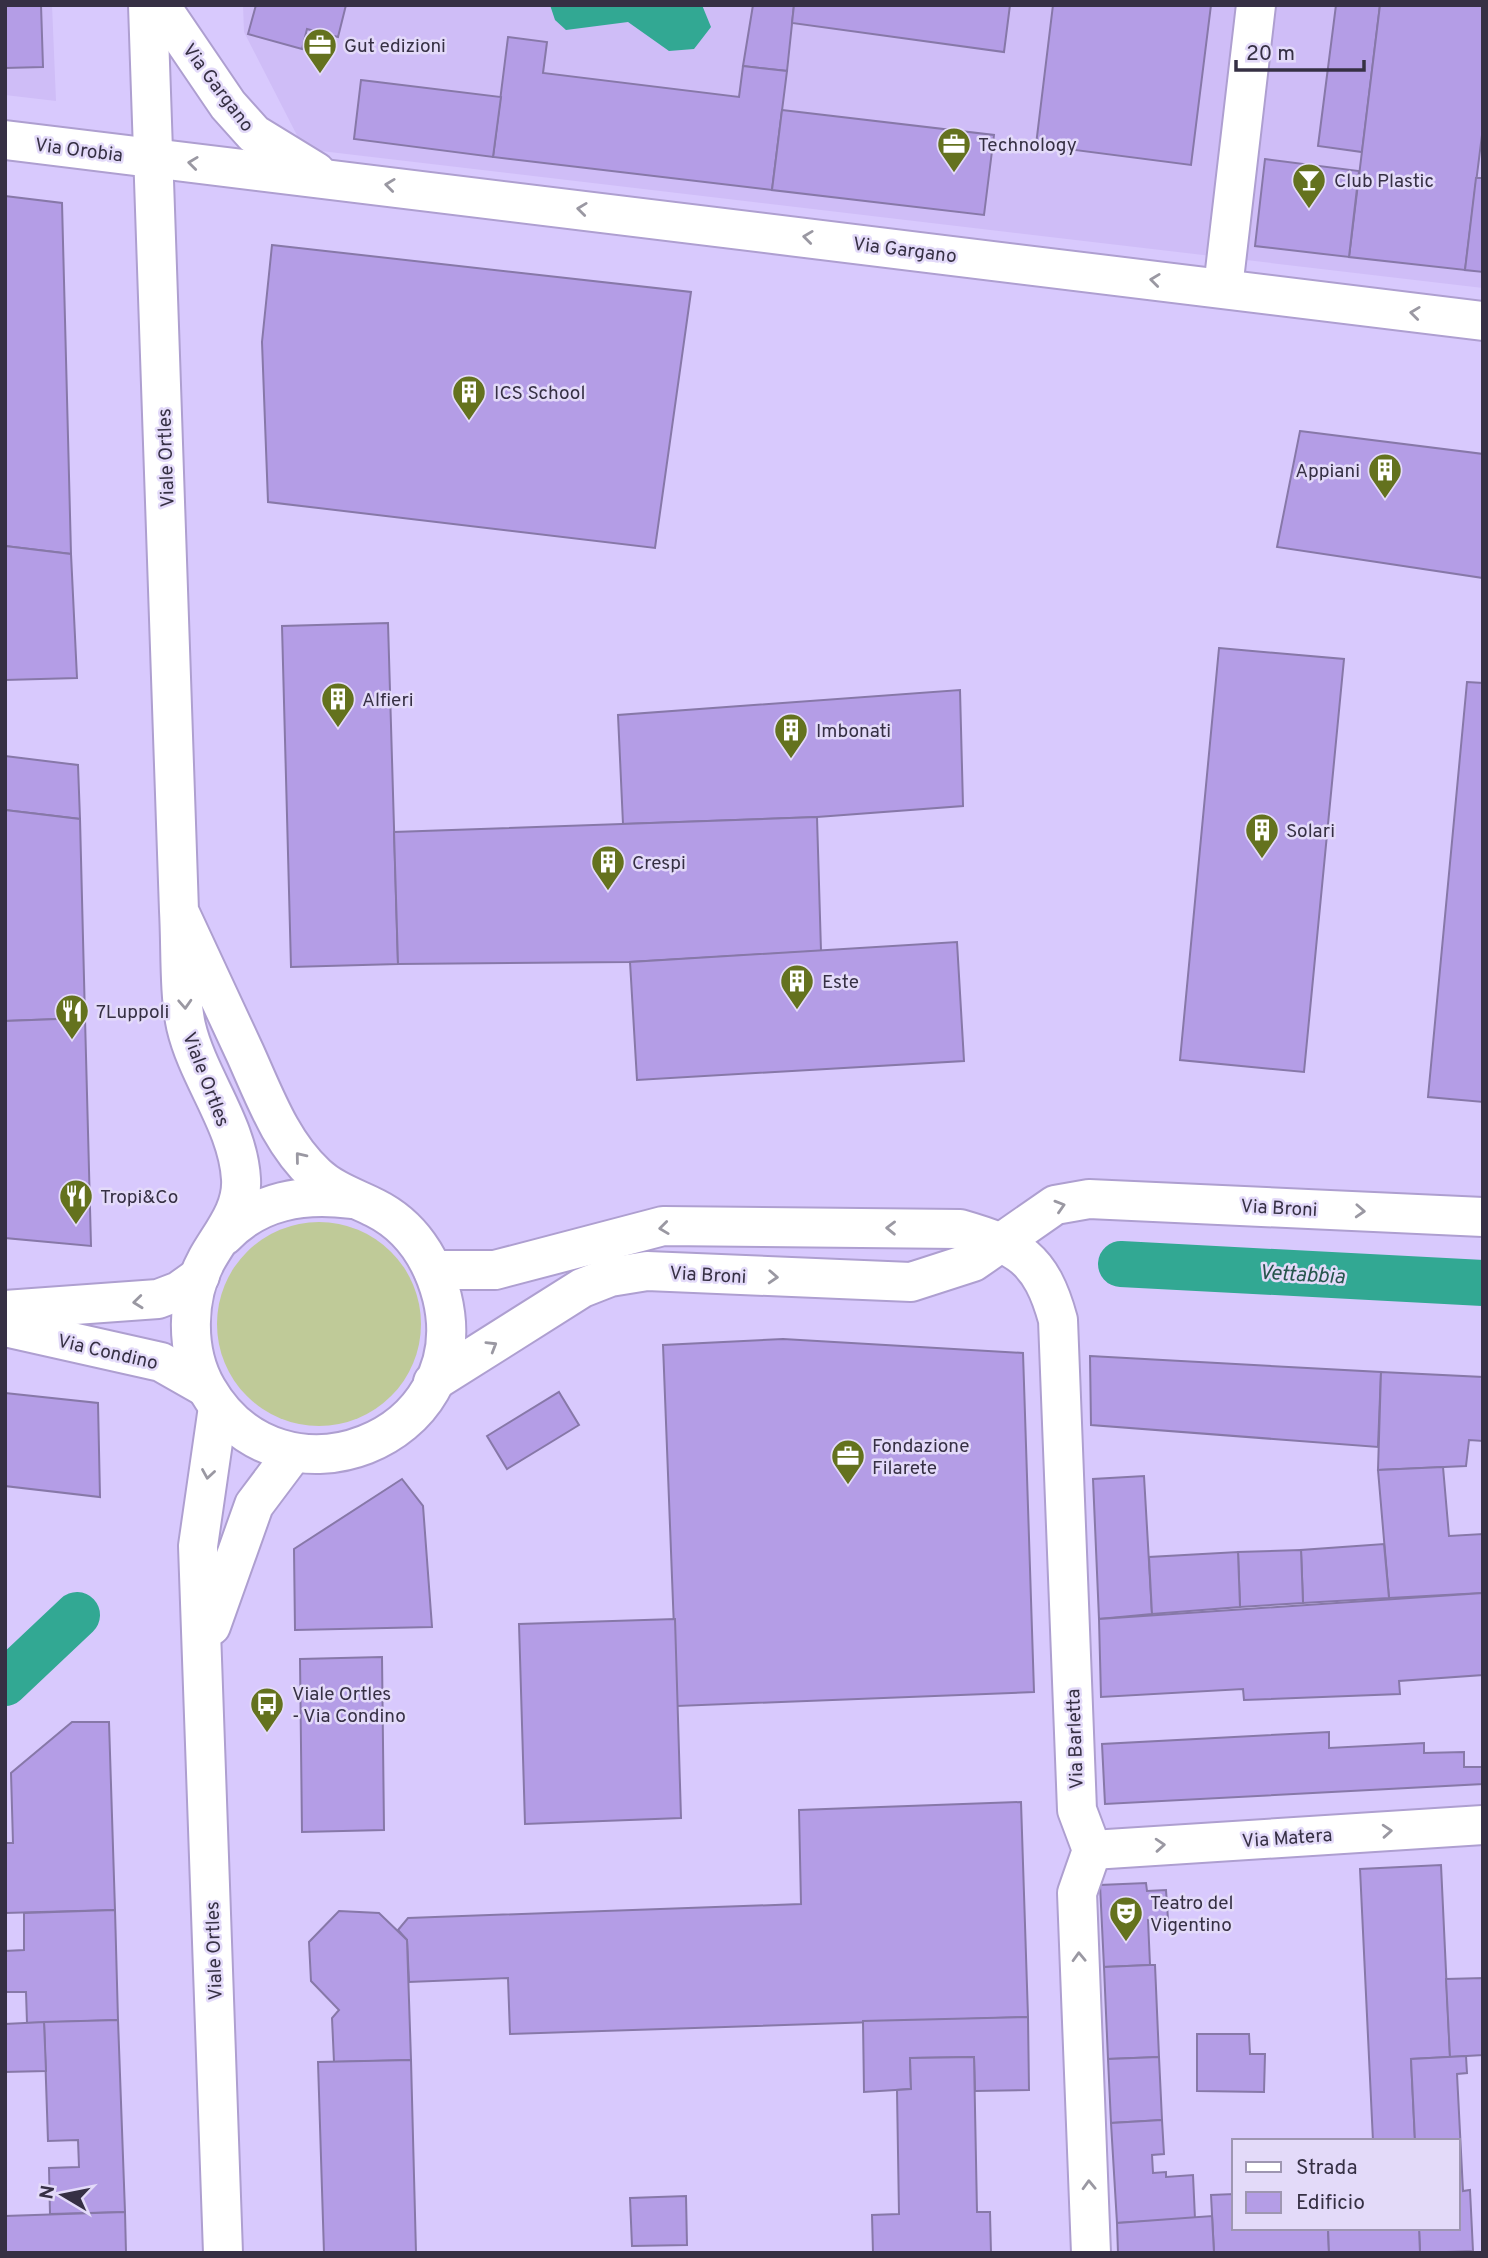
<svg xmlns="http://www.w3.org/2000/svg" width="1488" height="2258" font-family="Overpass,sans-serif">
<rect width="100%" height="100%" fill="#d8c9fd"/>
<g fill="#cfbdf7">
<polygon points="5,5 52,5 56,101 5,95"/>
<polygon points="243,5 1483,5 1483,288 304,149 244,32"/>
</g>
<circle fill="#bfca98" cx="319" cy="1324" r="102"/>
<polygon fill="#32a893" points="550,5 702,5 711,27 694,49 669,51 628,22 566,30 555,20"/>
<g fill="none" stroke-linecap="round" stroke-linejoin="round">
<g stroke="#32a893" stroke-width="46">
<polyline points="1121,1264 1483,1283"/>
<polyline points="5,1683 77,1615"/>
</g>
</g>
<g fill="#b49de6" stroke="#8778a8" stroke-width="2">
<polygon points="5,5 41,5 43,67 5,68"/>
<polygon points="256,5 346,5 338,37 307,29 302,49 248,34"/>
<polygon points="753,5 794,5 787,71 743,66"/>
<polygon points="794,5 1010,5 1004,52 792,23"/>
<polygon points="1053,5 1211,5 1191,165 1036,145"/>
<polygon points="1336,5 1380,5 1362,152 1318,146"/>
<polygon points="1380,5 1483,5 1483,127 1465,270 1349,257"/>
<polygon points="508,37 547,42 543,73 739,97 743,66 787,71 772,190 493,157"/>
<polygon points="361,80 501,97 493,157 354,139"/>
<polygon points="782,110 994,135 984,215 772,190"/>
<polygon points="1265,159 1359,171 1349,257 1255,246"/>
<polygon points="1476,178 1483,178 1483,272 1465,270"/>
<polygon points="5,196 62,203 71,554 5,546"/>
<polygon points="272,245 691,292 655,548 268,502 262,342"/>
<polygon points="1300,431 1483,454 1483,578 1277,547"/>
<polygon points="5,546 71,554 77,678 5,680"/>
<polygon points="388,623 398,964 291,967 282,626"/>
<polygon points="1219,648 1344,659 1304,1072 1180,1060"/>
<polygon points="1467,682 1483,683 1483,1102 1428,1097"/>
<polygon points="960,690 963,806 817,817 623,824 618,715"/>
<polygon points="5,756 78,765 80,819 5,810"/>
<polygon points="5,810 80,819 85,1018 5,1021"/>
<polygon points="817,817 821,951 630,962 398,964 394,832"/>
<polygon points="957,942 964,1061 637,1080 630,962"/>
<polygon points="85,1018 91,1246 5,1238 5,1021"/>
<polygon points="783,1339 1023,1353 1034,1692 677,1706 663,1345"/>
<polygon points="1090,1356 1381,1372 1378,1447 1091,1425"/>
<polygon points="1381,1372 1483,1377 1483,1441 1469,1440 1466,1466 1378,1470"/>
<polygon points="559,1392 579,1425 507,1469 487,1436"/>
<polygon points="5,1393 98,1403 100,1497 5,1486"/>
<polygon points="1443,1467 1449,1536 1483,1534 1483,1593 1389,1598 1378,1470"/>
<polygon points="1144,1476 1152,1614 1099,1619 1093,1479"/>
<polygon points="402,1479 423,1506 432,1627 295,1630 294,1549"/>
<polygon points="1384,1544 1389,1598 1303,1603 1301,1550"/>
<polygon points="1301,1550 1303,1603 1240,1607 1238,1552"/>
<polygon points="1238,1552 1240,1607 1152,1614 1149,1557"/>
<polygon points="1483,1593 1483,1675 1399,1681 1400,1694 1244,1700 1243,1689 1101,1697 1099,1619"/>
<polygon points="675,1619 681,1818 525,1824 519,1624"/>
<polygon points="382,1657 384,1830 302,1832 300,1659"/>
<polygon points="72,1722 109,1722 115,1910 5,1913 5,1843 13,1843 11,1773"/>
<polygon points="1329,1732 1329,1748 1424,1743 1424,1753 1464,1752 1464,1767 1483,1767 1483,1784 1105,1804 1102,1744"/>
<polygon points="1021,1802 1028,2017 510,2034 508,1978 409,1982 407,1940 398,1930 408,1918 801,1904 799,1810"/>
<polygon points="1441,1865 1450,2057 1411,2059 1415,2141 1373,2141 1360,1869"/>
<polygon points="1146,1883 1147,1891 1166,1890 1168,1919 1148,1920 1150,1965 1104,1967 1100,1885"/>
<polygon points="115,1910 118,2020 27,2023 26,1992 5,1992 5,1951 24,1950 24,1913"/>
<polygon points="339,1911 379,1913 407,1940 411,2060 334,2062 332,2018 339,2010 311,1981 309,1942"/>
<polygon points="1150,1965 1155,1965 1159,2057 1108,2059 1104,1967"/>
<polygon points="1483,1978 1483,2055 1450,2057 1446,1979"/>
<polygon points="1028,2017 1029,2090 975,2091 974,2057 910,2058 911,2089 864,2092 863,2021"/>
<polygon points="118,2020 125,2212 50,2214 49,2168 79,2167 78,2140 48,2141 44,2022"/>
<polygon points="44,2022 46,2071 5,2072 5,2024"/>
<polygon points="1197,2034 1249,2034 1250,2054 1265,2054 1264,2092 1197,2091"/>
<polygon points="1466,2056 1467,2073 1457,2074 1463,2191 1470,2190 1473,2251 1420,2253 1419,2228 1458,2228 1458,2141 1415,2141 1411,2059"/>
<polygon points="974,2057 977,2212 990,2212 991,2253 873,2253 872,2215 899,2214 897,2090 911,2089 910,2058"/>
<polygon points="1159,2057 1162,2120 1111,2123 1108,2059"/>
<polygon points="411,2060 416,2253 324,2253 318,2062"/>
<polygon points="1162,2120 1164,2154 1152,2155 1153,2173 1166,2172 1166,2177 1193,2175 1195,2219 1117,2223 1111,2123"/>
<polygon points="1234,2194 1234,2228 1328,2228 1329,2253 1214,2253 1211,2195"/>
<polygon points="686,2196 687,2245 632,2246 630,2198"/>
<polygon points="125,2212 126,2253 5,2253 5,2216"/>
<polygon points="1212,2216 1214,2253 1118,2253 1117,2223"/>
<polygon points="1328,2228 1419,2228 1420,2253 1329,2253"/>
</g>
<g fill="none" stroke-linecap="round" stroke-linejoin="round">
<g stroke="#ae9fd0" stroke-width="42">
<g id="minor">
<polyline points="160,5 228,105 254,134 316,172"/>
<polyline points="5,140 1483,321"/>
<polyline points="1223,288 1256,5"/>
<path d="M433,1270H495L663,1226L960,1229C1019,1246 1041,1258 1058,1320L1077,1810L1092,1850L1077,1893L1091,2253"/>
<polyline points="5,1310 158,1299 179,1291 200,1276"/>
<polyline points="5,1327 161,1362 205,1387"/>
<polyline points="433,1382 582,1288 610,1277 647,1271 911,1282 973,1262 1055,1205 1089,1199 1483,1217"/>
<polyline points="1092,1850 1483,1825"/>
</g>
</g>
<g stroke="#ae9fd0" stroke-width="42">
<g id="tertiary">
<path d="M148,5L179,911C181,945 179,995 186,1026C198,1078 238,1125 241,1179C243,1210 221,1234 207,1259C186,1297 185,1351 207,1389C281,1517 477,1440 442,1297C432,1259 411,1226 375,1208C355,1198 333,1191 316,1175C281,1143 264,1095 245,1053C223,1006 201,958 179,911"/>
<path d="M224,1236C258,1200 303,1193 351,1199"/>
<polyline points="218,1407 198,1546 223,2253"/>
<polyline points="211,1626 254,1505 293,1453"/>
</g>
</g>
<use href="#minor" stroke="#fff" stroke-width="38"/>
<use href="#tertiary" stroke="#fff" stroke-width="38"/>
</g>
<defs><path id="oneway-chevron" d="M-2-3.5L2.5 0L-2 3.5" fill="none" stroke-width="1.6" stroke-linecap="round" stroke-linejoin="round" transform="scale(1.75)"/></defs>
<g stroke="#9a98a2">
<use href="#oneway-chevron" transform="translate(193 163) rotate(-173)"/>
<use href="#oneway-chevron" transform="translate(390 185) rotate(-173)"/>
<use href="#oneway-chevron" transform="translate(582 209) rotate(-173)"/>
<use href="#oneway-chevron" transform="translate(808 237) rotate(-173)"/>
<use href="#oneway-chevron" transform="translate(1155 280) rotate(-173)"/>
<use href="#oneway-chevron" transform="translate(1415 313) rotate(-173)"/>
<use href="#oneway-chevron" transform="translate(185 1004) rotate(87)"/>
<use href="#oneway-chevron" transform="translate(300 1157) rotate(-129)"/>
<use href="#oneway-chevron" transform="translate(1060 1206) rotate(-17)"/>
<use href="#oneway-chevron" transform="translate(1360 1211) rotate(3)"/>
<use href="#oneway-chevron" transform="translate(664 1228) rotate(173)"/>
<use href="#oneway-chevron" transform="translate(891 1228) rotate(-179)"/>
<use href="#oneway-chevron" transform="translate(773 1277) rotate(3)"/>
<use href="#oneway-chevron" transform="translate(138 1302) rotate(174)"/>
<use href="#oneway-chevron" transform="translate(492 1346) rotate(-31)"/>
<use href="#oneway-chevron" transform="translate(208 1474) rotate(99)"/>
<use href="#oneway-chevron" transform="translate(1387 1831) rotate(-4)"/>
<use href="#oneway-chevron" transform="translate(1160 1845) rotate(-4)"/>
<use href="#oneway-chevron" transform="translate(1079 1957) rotate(-92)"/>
<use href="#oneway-chevron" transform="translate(1089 2185) rotate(-92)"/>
</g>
<defs>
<g id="office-pin" transform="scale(1.75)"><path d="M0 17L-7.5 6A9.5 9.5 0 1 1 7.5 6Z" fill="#64721e" stroke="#e3daf9"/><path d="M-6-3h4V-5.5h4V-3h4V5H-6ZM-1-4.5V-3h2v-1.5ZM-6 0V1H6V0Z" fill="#fff"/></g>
<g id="bar-pin" transform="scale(1.75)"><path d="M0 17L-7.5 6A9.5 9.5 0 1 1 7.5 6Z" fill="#64721e" stroke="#e3daf9"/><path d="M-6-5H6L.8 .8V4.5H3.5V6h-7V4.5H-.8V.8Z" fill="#fff"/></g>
<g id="building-pin" transform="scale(1.75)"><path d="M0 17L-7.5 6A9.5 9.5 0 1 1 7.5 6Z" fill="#64721e" stroke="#e3daf9"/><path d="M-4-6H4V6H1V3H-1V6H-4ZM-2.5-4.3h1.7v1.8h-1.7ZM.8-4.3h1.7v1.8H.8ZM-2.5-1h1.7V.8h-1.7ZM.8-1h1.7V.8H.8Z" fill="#fff"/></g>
<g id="restaurant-pin" transform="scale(1.75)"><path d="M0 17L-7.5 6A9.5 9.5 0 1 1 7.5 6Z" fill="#64721e" stroke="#e3daf9"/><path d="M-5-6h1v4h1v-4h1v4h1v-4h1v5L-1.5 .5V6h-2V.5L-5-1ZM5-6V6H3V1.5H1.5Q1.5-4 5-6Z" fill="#fff"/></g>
<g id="bus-pin" transform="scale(1.75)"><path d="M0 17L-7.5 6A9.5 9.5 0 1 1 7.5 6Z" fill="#64721e" stroke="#e3daf9"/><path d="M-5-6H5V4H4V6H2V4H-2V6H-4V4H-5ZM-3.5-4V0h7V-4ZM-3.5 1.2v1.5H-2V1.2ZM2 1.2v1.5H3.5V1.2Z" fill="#fff"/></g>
<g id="theatre-pin" transform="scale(1.75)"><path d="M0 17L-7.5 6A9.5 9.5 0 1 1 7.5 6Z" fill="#64721e" stroke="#e3daf9"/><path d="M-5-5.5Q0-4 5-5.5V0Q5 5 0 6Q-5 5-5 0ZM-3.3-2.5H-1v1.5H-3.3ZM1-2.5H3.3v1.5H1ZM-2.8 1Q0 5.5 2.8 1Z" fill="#fff"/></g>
</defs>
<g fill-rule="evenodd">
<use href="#office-pin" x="320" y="45"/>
<use href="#office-pin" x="954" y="144"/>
<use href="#bar-pin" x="1309" y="180"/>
<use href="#building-pin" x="469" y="392"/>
<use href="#building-pin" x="1385" y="470"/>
<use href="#building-pin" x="338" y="699"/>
<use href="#building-pin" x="791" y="730"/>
<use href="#building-pin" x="1262" y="830"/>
<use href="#building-pin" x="608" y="862"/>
<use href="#building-pin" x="797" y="981"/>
<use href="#restaurant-pin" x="72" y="1011"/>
<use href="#restaurant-pin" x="76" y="1196"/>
<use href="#office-pin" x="848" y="1456"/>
<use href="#bus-pin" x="267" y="1704"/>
<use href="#theatre-pin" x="1126" y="1913"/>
</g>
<g text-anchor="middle" stroke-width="5" stroke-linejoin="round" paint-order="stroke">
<g font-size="19" fill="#363044" stroke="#e3daf9" text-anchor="start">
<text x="344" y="52">Gut edizioni</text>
<text x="978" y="151">Technology</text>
<text x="1334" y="187">Club Plastic</text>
<text x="494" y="399">ICS School</text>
<text x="1360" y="477" text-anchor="end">Appiani</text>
<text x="362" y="706">Alfieri</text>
<text x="816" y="737">Imbonati</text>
<text x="1286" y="837">Solari</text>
<text x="632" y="869">Crespi</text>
<text x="822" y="988">Este</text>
<text x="96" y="1018">7Luppoli</text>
<text x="100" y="1203">Tropi&amp;Co</text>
<text x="872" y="1452">Fondazione<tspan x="872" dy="22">Filarete</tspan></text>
<text x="292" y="1700">Viale Ortles<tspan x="292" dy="22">- Via Condino</tspan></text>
<text x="1150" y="1909">Teatro del<tspan x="1150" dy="22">Vigentino</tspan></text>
</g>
<g font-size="19" fill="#363044" stroke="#e3daf9">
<text transform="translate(219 87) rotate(53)" y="7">Via Gargano</text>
<text transform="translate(79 149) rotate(7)" y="7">Via Orobia</text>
<text transform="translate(905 249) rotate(7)" y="7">Via Gargano</text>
<text transform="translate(165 458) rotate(-92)" y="7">Viale Ortles</text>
<text transform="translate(207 1079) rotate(69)" y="7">Viale Ortles</text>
<text transform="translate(1279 1207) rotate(3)" y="7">Via Broni</text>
<text transform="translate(708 1274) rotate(3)" y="7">Via Broni</text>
<text transform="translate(108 1351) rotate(13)" y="7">Via Condino</text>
<text transform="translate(1074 1739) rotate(-92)" y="7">Via Barletta</text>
<text transform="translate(1287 1837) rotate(-4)" y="7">Via Matera</text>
<text transform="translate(213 1951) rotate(-92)" y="7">Viale Ortles</text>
</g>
<g font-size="21" font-style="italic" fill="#26554c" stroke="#e3daf9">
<text transform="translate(1302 1274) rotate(3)" y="7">Vettabbia</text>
</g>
</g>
<rect width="1488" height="2258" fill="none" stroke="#363044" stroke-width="14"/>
<rect x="1232" y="2139" width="228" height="91" fill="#e3daf9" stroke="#9e96b1" stroke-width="2"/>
<rect x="1246" y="2162" width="35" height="10" fill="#ffffff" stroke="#9e96b1" stroke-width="2"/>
<text x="1296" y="2174" font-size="21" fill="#363044">Strada</text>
<rect x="1246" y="2192" width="35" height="21" fill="#b49de6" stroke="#9e96b1" stroke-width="2"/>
<text x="1296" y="2209" font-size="21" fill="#363044">Edificio</text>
<g transform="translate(63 2195) rotate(280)" stroke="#e3daf9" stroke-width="5" paint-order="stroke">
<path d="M0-5L12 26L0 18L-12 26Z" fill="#363044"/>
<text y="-10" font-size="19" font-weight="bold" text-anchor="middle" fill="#363044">N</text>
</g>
<path d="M1236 60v10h128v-10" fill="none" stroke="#363044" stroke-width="3.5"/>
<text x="1246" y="60" font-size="21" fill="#363044" stroke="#e3daf9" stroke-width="5" paint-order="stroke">20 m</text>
</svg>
